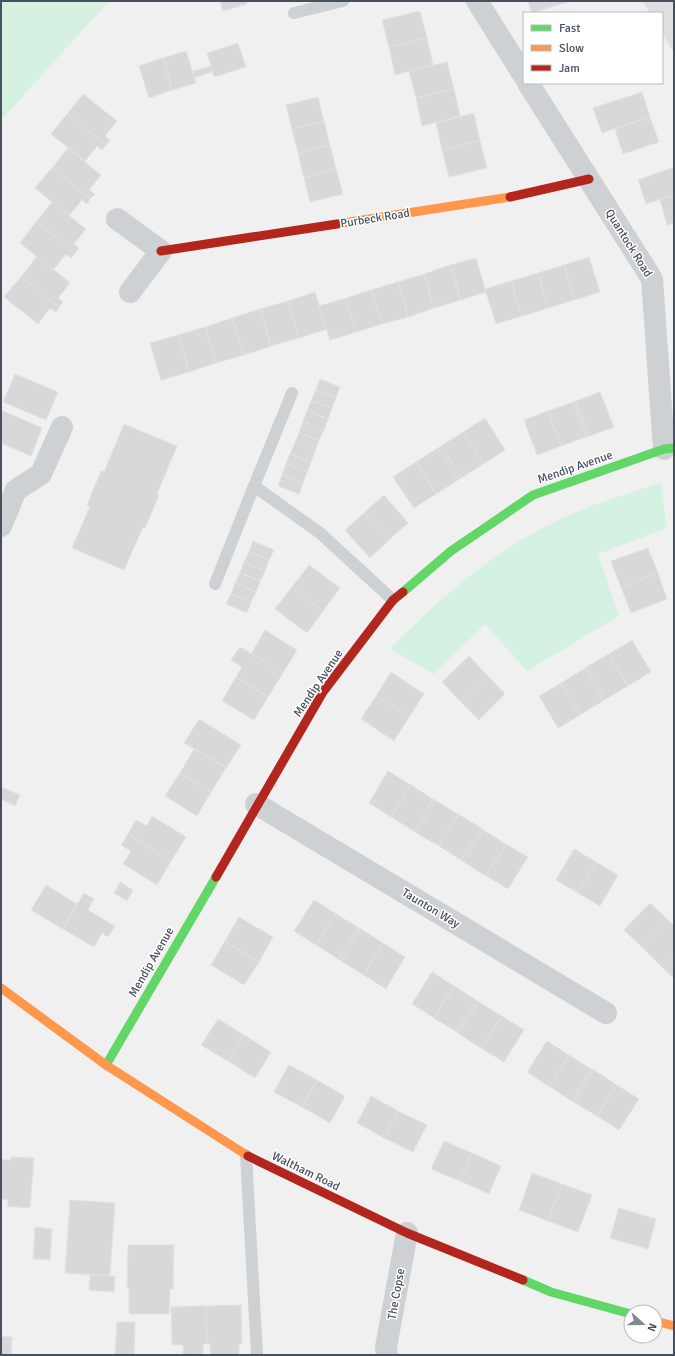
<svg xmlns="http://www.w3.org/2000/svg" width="675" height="1356" font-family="Signika,sans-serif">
<rect width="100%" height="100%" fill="#f1f0f0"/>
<polygon fill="#dfdfe0" points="642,1 674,1 674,53 662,33 662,13 650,13"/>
<g fill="#d4f1e2">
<polygon points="1,1 109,1 1,120"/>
<path d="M661,482L667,528L598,554L619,616L527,671L485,624L434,674L390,649C442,595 500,546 569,515C599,502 631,493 661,482Z"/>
</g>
<g fill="#d8d8db" stroke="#e2e2e3">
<polygon points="220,1 246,1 247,4 223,11"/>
<polygon points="528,1 567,1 568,2 532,13"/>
<polygon points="420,11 427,38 389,47 382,20"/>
<polygon points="427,38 433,65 395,75 389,47"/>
<polygon points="238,43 246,67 214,77 207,53"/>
<polygon points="186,51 196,83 172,90 163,58"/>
<polygon points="163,58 172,90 149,98 139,66"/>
<polygon points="447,62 454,89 416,98 409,71"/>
<polygon points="211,66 212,72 194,78 193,71"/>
<polygon points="454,89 460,116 422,126 416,98"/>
<polygon points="642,92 650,117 602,133 593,108"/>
<polygon points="83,94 117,121 105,136 110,140 106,145 67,114"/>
<polygon points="318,97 324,121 292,129 286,105"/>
<polygon points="474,113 480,141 442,150 436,123"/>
<polygon points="67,114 106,145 102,150 97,146 85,161 51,134"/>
<polygon points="650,117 659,142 623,154 615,129"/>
<polygon points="324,121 330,145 298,153 292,129"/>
<polygon points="480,141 487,168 449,177 442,150"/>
<polygon points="330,145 336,169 304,178 298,153"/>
<polygon points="68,148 101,175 89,190 95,194 90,199 52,168"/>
<polygon points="674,167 674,195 646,204 638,180"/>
<polygon points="52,168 90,199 87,204 82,200 69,216 35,188"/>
<polygon points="336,169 343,194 310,202 304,178"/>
<polygon points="674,195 674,223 667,225 660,200"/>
<polygon points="52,202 86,229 74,244 79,248 75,253 36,222"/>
<polygon points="36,222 75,253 71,258 66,254 53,270 20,243"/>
<polygon points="37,256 70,283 58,298 63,302 59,307 21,277"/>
<polygon points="589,257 600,292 574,300 564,265"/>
<polygon points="476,258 486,292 461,300 450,265"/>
<polygon points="450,265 461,300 434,308 424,274"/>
<polygon points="564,265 574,300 548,308 538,273"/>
<polygon points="538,273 548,308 522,316 511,281"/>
<polygon points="424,274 434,308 408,317 398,282"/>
<polygon points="21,277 59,307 56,312 50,308 38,324 4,297"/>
<polygon points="511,281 522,316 496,324 485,289"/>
<polygon points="398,282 408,317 382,324 371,290"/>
<polygon points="371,290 382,324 356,332 346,298"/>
<polygon points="315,292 327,329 299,338 288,301"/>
<polygon points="346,298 356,332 330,340 319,306"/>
<polygon points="288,301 299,338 271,346 260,309"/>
<polygon points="260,309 271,346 244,355 232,318"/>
<polygon points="232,318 244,355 216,363 205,327"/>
<polygon points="205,327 216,363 189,372 178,335"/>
<polygon points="178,335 189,372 161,380 150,343"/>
<polygon points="15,374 58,392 46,420 3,402"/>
<polygon points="320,379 340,387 336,398 316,390"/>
<polygon points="316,390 336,398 332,408 311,401"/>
<polygon points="600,392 614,427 589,436 576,401"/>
<polygon points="311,401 332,408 328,419 307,411"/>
<polygon points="576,401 589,436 586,437 573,402"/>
<polygon points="573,402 586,437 561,446 548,411"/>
<polygon points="1,410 42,428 31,456 1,443"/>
<polygon points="307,411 328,419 324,430 303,422"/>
<polygon points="548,411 561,446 537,455 524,420"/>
<polygon points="485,418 505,450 483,464 463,432"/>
<polygon points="303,422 324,430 319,440 299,433"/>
<polygon points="124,424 177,446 157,494 159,495 145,528 143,527 124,570 72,548 90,506 87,505 101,471 104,472"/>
<polygon points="463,432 483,464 461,478 441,446"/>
<polygon points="299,433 319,440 315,451 295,443"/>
<polygon points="295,443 315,451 311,462 290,454"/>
<polygon points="441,446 461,478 458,480 438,448"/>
<polygon points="438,448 458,480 436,494 416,462"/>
<polygon points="290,454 311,462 307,472 286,464"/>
<polygon points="416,462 436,494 414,508 393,477"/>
<polygon points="286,464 307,472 303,483 282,475"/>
<polygon points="282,475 303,483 299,494 278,486"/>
<polygon points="384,495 408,523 389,540 364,513"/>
<polygon points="364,513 389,540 370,558 345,530"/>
<polygon points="253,541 274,550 269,560 249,552"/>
<polygon points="648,548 658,573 621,587 611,561"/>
<polygon points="249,552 269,560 265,571 244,562"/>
<polygon points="244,562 265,571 260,581 240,573"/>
<polygon points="309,565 340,588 323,611 292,587"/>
<polygon points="240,573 260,581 256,592 235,583"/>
<polygon points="658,573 667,599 631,613 621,587"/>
<polygon points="235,583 256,592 251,602 231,594"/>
<polygon points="292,587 323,611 307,633 275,609"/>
<polygon points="231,594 251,602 247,613 226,604"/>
<polygon points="265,630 297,650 283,673 251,654"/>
<polygon points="632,640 651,672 628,686 609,654"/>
<polygon points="240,647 283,673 268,697 236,677 242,667 231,660"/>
<polygon points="609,654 628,686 606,699 586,667"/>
<polygon points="469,656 487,675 460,701 442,682"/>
<polygon points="586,667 606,699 603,701 584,669"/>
<polygon points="584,669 603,701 580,715 561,683"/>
<polygon points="391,672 424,694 409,717 376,696"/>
<polygon points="487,675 505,694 479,720 460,701"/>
<polygon points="236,677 268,697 254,720 222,701"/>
<polygon points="561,683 580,715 558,728 539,696"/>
<polygon points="376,696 409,717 394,741 361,719"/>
<polygon points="199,719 241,745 226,768 184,743"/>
<polygon points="194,749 226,768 211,792 180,773"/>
<polygon points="388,771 411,785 391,817 369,803"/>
<polygon points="180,773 211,792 197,816 165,796"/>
<polygon points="411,785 433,799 414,831 391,817"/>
<polygon points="1,787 20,795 15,806 1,799"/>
<polygon points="433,799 436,801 416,833 414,831"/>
<polygon points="436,801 458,814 439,846 416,833"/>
<polygon points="458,814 481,828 461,860 439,846"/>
<polygon points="152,816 186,837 171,861 128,834 136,820 147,826"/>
<polygon points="481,828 483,830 464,862 461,860"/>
<polygon points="483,830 506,844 486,876 464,862"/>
<polygon points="128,834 171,861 157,885 123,864 131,851 121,845"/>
<polygon points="506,844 528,857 508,889 486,876"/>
<polygon points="574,849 596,862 578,893 556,880"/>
<polygon points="596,862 618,875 600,906 578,893"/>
<polygon points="120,882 133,890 127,901 114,893"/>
<polygon points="46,885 77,904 63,929 31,910"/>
<polygon points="84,893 94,899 88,910 115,926 108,937 102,933 94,947 63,929"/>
<polygon points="314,900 336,914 316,945 294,931"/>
<polygon points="650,903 669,921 643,948 624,930"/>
<polygon points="336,914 359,928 338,959 316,945"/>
<polygon points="239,917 273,937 259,962 225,941"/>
<polygon points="669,921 674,926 674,954 662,967 643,948"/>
<polygon points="359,928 361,929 341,961 338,959"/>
<polygon points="361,929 383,943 364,975 341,961"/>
<polygon points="225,941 259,962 244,985 211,965"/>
<polygon points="383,943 405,957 386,989 364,975"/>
<polygon points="674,954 674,959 664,969 662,967"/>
<polygon points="674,959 674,978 664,969"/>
<polygon points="432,972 454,986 434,1018 412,1004"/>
<polygon points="454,986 476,1000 457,1032 434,1018"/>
<polygon points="476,1000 479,1002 459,1034 457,1032"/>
<polygon points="479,1002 502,1016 481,1048 459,1034"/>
<polygon points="502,1016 524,1030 504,1062 481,1048"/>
<polygon points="218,1019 244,1035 228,1061 201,1045"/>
<polygon points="244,1035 271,1052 255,1078 228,1061"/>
<polygon points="547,1041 569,1055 550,1087 527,1072"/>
<polygon points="569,1055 591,1069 572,1101 550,1087"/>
<polygon points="289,1065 317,1080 302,1107 274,1092"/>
<polygon points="591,1069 594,1070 574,1102 572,1101"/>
<polygon points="594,1070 617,1085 597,1116 574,1102"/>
<polygon points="317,1080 345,1096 330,1123 302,1107"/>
<polygon points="617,1085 639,1099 619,1130 597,1116"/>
<polygon points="371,1096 398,1111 384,1138 357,1123"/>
<polygon points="398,1111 427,1125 413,1152 384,1138"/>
<polygon points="444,1141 472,1153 460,1181 431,1169"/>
<polygon points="472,1153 501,1166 489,1194 460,1181"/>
<polygon points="11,1157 34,1158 30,1208 7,1206 8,1200 1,1199 1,1159 11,1160"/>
<polygon points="532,1173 562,1184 548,1221 519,1210"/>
<polygon points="562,1184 592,1195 578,1232 548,1221"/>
<polygon points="70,1200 115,1203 110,1276 65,1273"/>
<polygon points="619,1208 656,1219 648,1249 610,1238"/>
<polygon points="35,1227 52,1229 50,1260 33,1259"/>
<polygon points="128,1245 174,1245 173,1289 170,1289 169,1314 129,1314 129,1288 127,1288"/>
<polygon points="90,1275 115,1276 114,1292 89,1290"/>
<polygon points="241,1305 242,1344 239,1344 239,1355 211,1355 210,1344 207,1344 206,1306"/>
<polygon points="206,1306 207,1344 203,1344 203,1354 183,1355 183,1345 172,1345 171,1307"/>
<polygon points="117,1322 135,1322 134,1355 115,1355"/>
<polygon points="1,1336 12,1337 11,1355 1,1355"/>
</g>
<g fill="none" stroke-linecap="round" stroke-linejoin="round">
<g stroke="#ced1d4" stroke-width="12">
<polyline points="294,13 343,1"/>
<polyline points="292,393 254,486 320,533 393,600"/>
<polyline points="215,584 254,486"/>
<polyline points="246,1155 257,1355"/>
</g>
<g stroke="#ced1d4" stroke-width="22">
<polyline points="477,1 524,76"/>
<polyline points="528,83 652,279 664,449"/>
<polyline points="117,219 161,251 130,292"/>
<polyline points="1,526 16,490 41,474 62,427"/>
<polyline points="256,804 606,1013"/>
<polyline points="387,1355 386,1347 407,1233"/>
</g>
<g stroke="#63d668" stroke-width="9">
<polyline points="403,592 451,551 533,495 664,449 674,448"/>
<polyline points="106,1065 216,877"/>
<polyline points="523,1280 551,1292 631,1314"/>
</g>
<g stroke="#ff974d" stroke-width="9">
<polyline points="337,224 510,197"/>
<polyline points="1,988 106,1065 248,1156"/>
<polyline points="655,1321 674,1326"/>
</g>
<g stroke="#b3261e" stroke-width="9">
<polyline points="510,197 589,179"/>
<polyline points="161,251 337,224"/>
<polyline points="216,877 323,692 393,600 403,592"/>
<polyline points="248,1156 407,1233 523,1280"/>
</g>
</g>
<g text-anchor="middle" stroke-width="3" stroke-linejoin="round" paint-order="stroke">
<g font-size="12" fill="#47505e" stroke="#fff">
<text transform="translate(375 218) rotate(-9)" y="4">Purbeck Road</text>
<text transform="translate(629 243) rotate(58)" y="4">Quantock Road</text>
<text transform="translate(575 467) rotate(-19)" y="4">Mendip Avenue</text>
<text transform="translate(318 683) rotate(-56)" y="4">Mendip Avenue</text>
<text transform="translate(431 908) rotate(31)" y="4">Taunton Way</text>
<text transform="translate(151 962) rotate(-60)" y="4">Mendip Avenue</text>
<text transform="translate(306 1171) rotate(26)" y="4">Waltham Road</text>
<text transform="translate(396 1294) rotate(-80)" y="4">The Copse</text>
</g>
</g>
<rect width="675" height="1356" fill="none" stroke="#47505e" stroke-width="4"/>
<rect x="523" y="12" width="140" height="72" fill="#ffffff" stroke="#b5b9bf"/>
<rect x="531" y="25" width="20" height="6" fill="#63d668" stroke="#b5b9bf"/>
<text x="559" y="32" font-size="12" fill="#47505e">Fast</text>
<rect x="531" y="45" width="20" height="6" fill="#ff974d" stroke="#b5b9bf"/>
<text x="559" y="52" font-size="12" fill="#47505e">Slow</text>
<rect x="531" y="65" width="20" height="6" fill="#b3261e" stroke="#b5b9bf"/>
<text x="559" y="72" font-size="12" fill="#47505e">Jam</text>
<g transform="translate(643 1324) rotate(111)"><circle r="19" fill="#ffffff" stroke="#b5b9bf"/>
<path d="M0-3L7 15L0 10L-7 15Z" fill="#828891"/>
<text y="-6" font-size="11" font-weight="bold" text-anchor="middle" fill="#47505e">N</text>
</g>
</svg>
